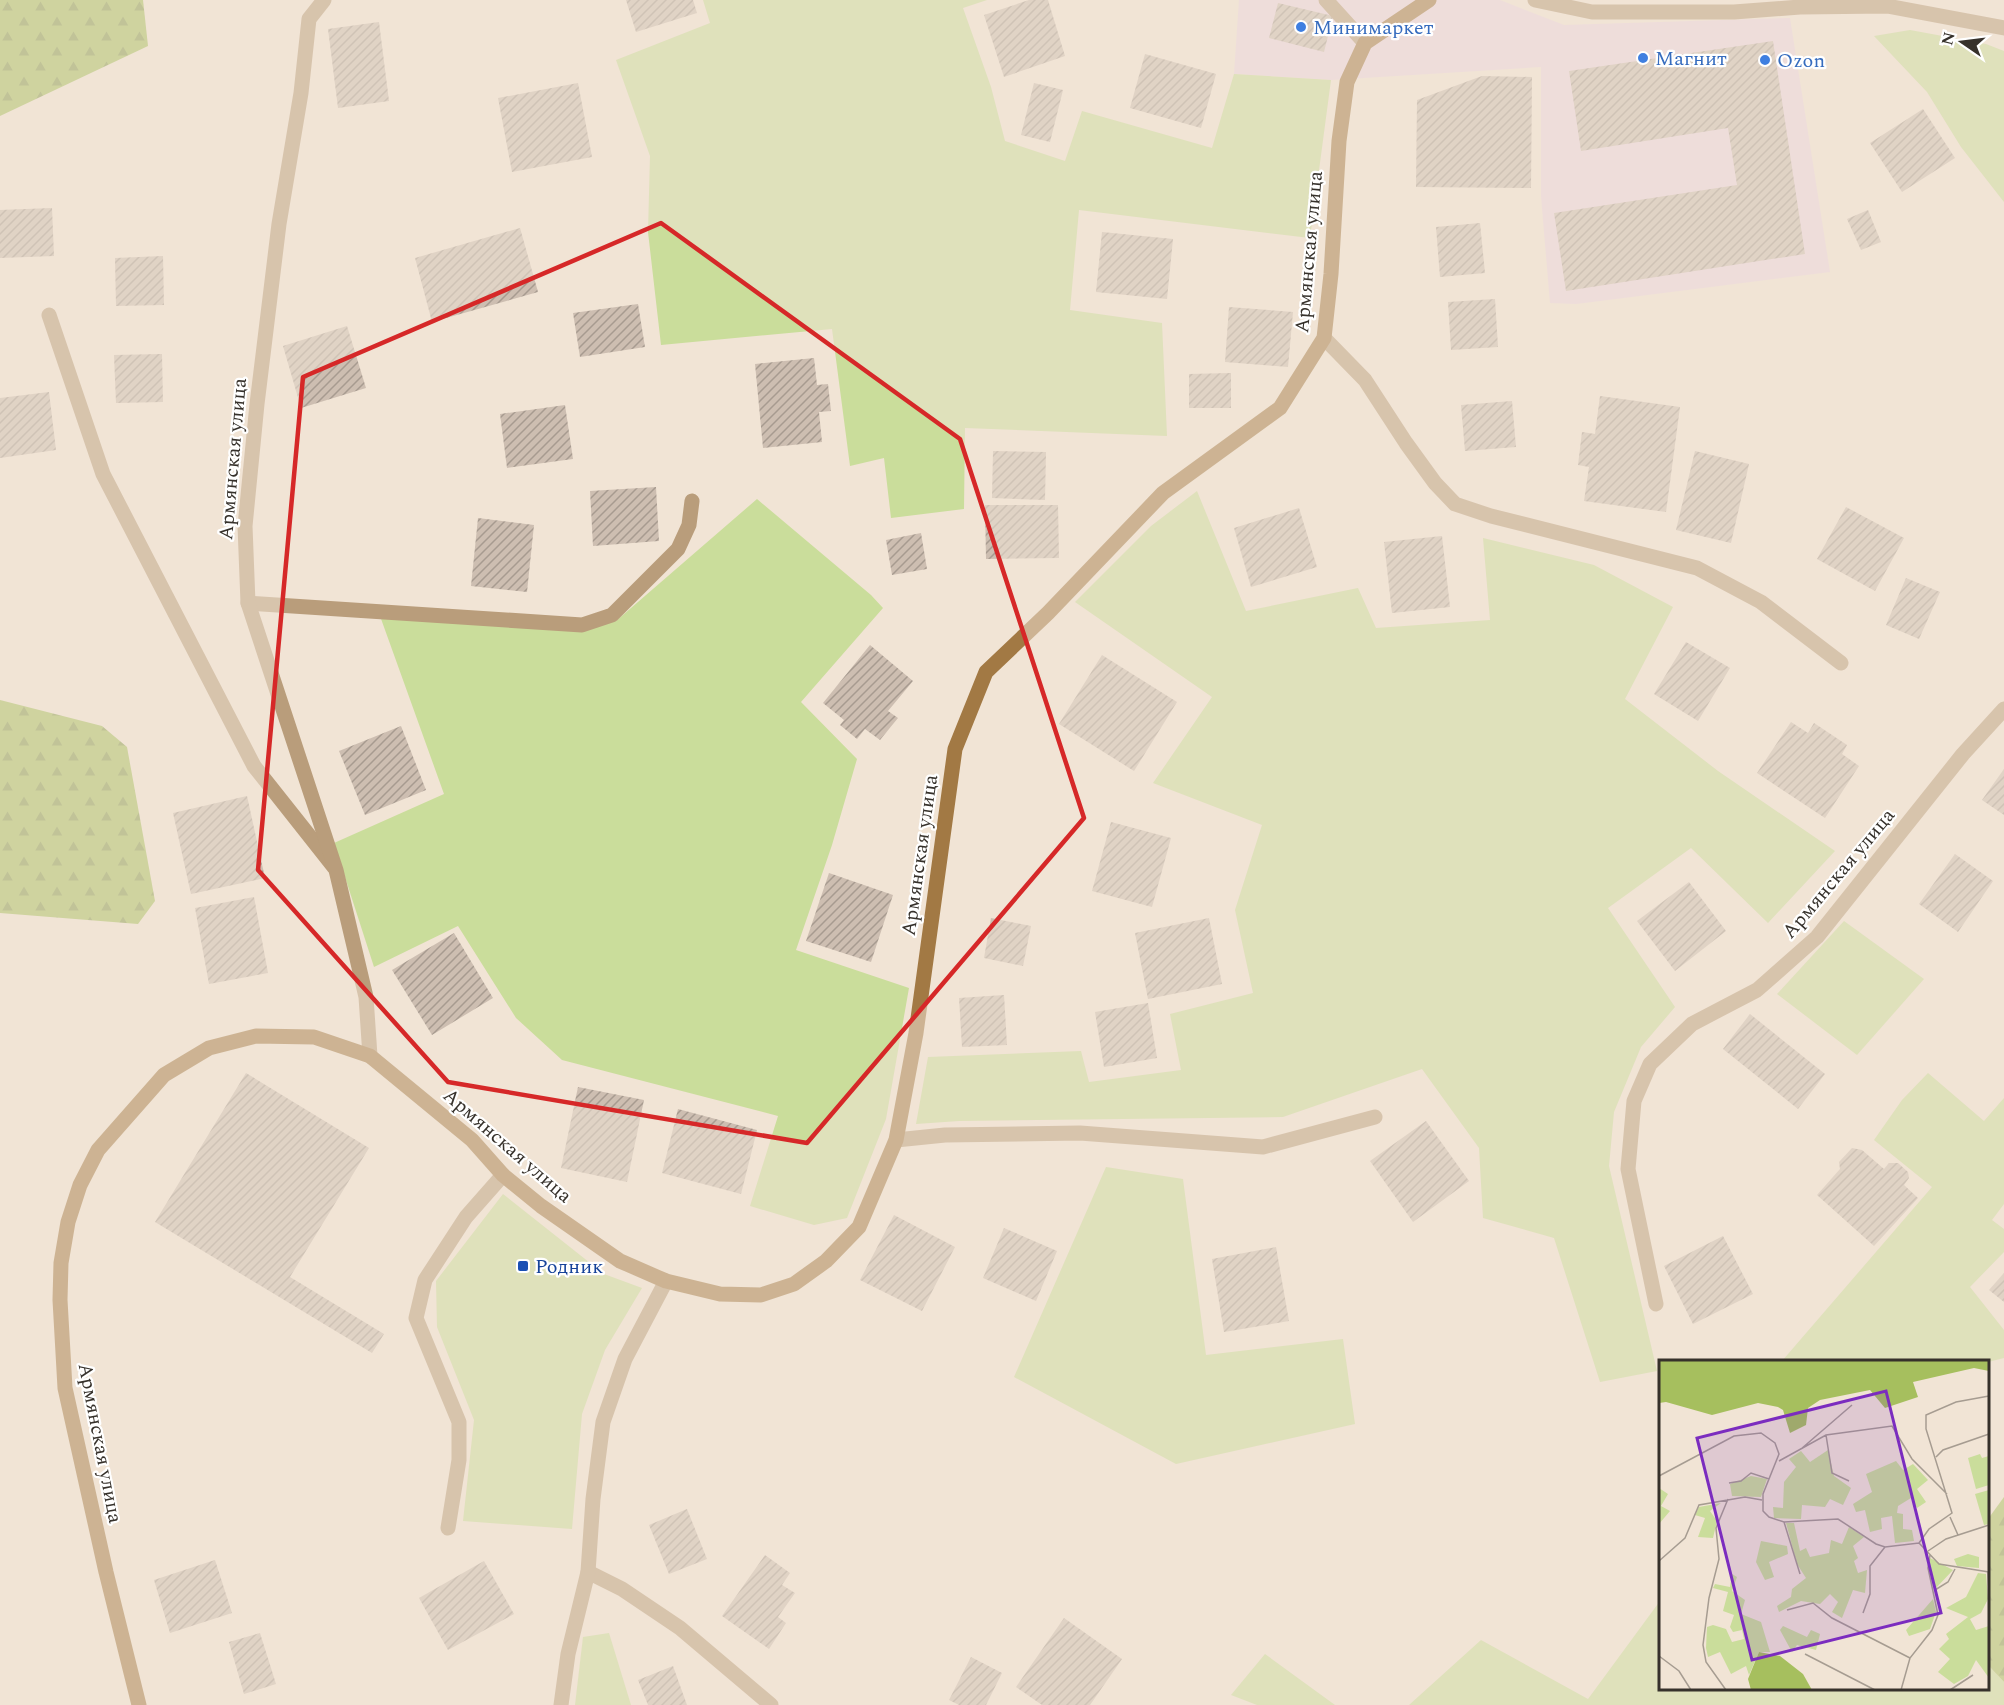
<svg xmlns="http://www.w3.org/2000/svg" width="2004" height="1705" font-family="Spectral,serif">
<defs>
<pattern id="forest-firs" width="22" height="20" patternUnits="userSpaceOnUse" patternTransform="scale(1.5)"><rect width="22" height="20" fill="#a6bf5e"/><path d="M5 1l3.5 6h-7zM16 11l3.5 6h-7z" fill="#889c4e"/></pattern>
<pattern id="building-hatch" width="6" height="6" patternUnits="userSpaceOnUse" patternTransform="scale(1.5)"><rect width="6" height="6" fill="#cdbeb1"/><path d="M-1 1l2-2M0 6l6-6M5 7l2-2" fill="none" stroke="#a79b90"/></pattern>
</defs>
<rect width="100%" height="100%" fill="#f1e4d5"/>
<polygon fill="#ecd5e1" points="1239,0 1500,0 1564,25 1790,18 1830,272 1576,304 1550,303 1541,196 1541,67 1331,80 1234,74"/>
<g fill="#cadd9b">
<polygon points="703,0 987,0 963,8 991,87 1005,141 1065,161 1082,111 1212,148 1234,74 1331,80 1310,238 1079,210 1070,310 1162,323 1167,436 965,428 964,509 891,518 884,458 850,466 832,329 661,345 648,232 650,156 616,60 710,23"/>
<polygon points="1910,30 1986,44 2004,51 2004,202 1961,147 1927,92 1874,36"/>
<polygon points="1197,491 1246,611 1358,588 1376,628 1490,620 1483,538 1594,565 1673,607 1625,699 1718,771 1835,851 1768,923 1691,848 1608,908 1675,1007 1641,1047 1614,1112 1609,1166 1657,1371 1600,1382 1554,1238 1483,1218 1479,1148 1422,1069 1283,1117 959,1121 916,1124 928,1057 1081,1051 1089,1082 1181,1070 1170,1014 1253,993 1235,910 1262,825 1153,783 1212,697 1075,602 1151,526"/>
<polygon points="757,499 871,595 883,608 801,702 857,759 832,845 796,950 909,988 886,1119 847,1218 814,1225 750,1206 778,1116 562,1060 516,1018 458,926 374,967 334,843 444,794 380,616 575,627 616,621"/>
<polygon points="1844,921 1924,979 1857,1055 1777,994"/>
<polygon points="1928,1073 1984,1121 2004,1098 2004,1204 1992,1220 2004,1229 2004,1252 1970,1287 2004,1330 2004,1358 1988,1362 1782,1361 1932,1187 1874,1140 1902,1100"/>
<polygon points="1106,1167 1183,1179 1206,1355 1343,1339 1355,1424 1176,1464 1014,1377"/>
<polygon points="503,1194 604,1274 642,1288 605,1350 582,1414 572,1529 463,1521 474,1420 437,1327 436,1281"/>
<polygon points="1660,1601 1660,1688 1988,1688 1988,1665 2004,1682 2004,1705 1409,1705 1481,1640 1588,1699"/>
<polygon points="609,1633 631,1705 575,1705 583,1637"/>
<polygon points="1265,1654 1335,1705 1257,1705 1231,1695"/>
</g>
<g fill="url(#forest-firs)">
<polygon points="0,0 143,0 148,46 0,116"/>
<polygon points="0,700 102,726 127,747 155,901 138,924 0,913"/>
<polygon points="2004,1497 2004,1682 1988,1665 1988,1519"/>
</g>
<g fill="url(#building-hatch)">
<polygon points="626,0 693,0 697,13 636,32"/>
<polygon points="1029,0 1048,0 1065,56 1004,77 984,15"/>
<polygon points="1278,3 1333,16 1324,52 1269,38"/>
<polygon points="379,22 389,101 338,108 328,29"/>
<polygon points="1773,41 1805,254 1566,291 1554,213 1737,185 1728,128 1581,151 1569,71"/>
<polygon points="1145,54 1216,74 1201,128 1130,108"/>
<polygon points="1482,76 1532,77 1531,188 1416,187 1417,100"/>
<polygon points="578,83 592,157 512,172 498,98"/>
<polygon points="1034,83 1063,90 1050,142 1021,135"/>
<polygon points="1923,109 1955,158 1902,192 1870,143"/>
<polygon points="52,208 54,256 0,258 0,210"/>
<polygon points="1868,210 1881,242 1861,250 1847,219"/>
<polygon points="1480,223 1485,273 1440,277 1436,227"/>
<polygon points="520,228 538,292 432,322 415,258"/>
<polygon points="1102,232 1173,239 1167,299 1096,292"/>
<polygon points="163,256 164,305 116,306 115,258"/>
<polygon points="1495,299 1498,347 1451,350 1448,302"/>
<polygon points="638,304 645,347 580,357 573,313"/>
<polygon points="1229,307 1293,312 1288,367 1225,362"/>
<polygon points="347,326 366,388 301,408 283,346"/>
<polygon points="162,354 163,402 116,403 114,355"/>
<polygon points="814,358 817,385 828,384 831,411 819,412 822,442 763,448 755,364"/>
<polygon points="1231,373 1231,408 1189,408 1189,374"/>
<polygon points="49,392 56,450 0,458 0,398"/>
<polygon points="1600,396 1680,407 1666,512 1584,501 1589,467 1578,465 1582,432 1595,434"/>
<polygon points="1512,401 1516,447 1465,451 1461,405"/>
<polygon points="565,405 573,459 507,468 500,414"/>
<polygon points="993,451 1046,452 1045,500 992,498"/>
<polygon points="1695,451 1749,464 1731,543 1676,530"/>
<polygon points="656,487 659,541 593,546 590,491"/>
<polygon points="985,505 1058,505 1059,558 986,559"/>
<polygon points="1846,507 1904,538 1875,591 1817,559"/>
<polygon points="1299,508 1317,567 1251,587 1234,528"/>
<polygon points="478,518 534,525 527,592 471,586"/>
<polygon points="921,533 927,569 892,575 886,540"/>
<polygon points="1442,536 1450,607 1392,613 1384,542"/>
<polygon points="1906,578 1940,592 1919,639 1886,625"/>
<polygon points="1686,642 1730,668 1698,721 1654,694"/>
<polygon points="870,645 913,681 888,711 898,718 880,740 865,729 857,739 840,725 844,720 823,703"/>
<polygon points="1102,655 1177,702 1134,771 1059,724"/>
<polygon points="1791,722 1808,733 1814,723 1847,745 1842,754 1859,766 1825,818 1757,773"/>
<polygon points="401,726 426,790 365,815 339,751"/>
<polygon points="2004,769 2004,815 1982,800"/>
<polygon points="247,796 265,878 191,894 173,813"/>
<polygon points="1111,822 1171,838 1152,907 1092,891"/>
<polygon points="1955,854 1993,881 1958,932 1919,904"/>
<polygon points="829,873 893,895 871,962 806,941"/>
<polygon points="1689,882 1726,931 1675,971 1637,921"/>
<polygon points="254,897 268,973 209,984 195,908"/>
<polygon points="991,918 1031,926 1023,966 984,958"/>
<polygon points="1209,918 1222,984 1148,999 1135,933"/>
<polygon points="454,933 493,998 432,1035 392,970"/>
<polygon points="1004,995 1007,1045 962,1047 959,998"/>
<polygon points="1148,1003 1157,1058 1104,1067 1095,1012"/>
<polygon points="1750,1014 1825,1074 1798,1109 1723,1049"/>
<polygon points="246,1073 369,1148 290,1277 384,1334 372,1353 155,1222"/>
<polygon points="578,1087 644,1100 627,1182 561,1168"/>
<polygon points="678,1109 757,1130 741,1194 662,1173"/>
<polygon points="1426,1121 1469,1181 1413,1222 1370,1161"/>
<polygon points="1852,1148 1862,1150 1884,1169 1889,1163 1898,1163 1908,1172 1909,1178 1904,1185 1918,1198 1874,1246 1817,1195 1840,1169 1839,1162"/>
<polygon points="894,1215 955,1247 922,1311 860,1280"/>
<polygon points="1004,1228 1057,1251 1036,1301 983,1278"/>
<polygon points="1723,1236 1753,1294 1693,1324 1664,1266"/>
<polygon points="1276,1247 1289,1321 1224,1332 1212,1259"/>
<polygon points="2004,1273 2004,1302 1989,1290"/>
<polygon points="687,1509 707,1559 669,1574 649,1525"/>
<polygon points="765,1555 790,1573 782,1585 795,1593 778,1617 786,1623 769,1649 722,1616"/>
<polygon points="215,1560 232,1613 170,1633 154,1580"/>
<polygon points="484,1561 514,1614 448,1650 419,1598"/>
<polygon points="1064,1618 1122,1659 1090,1705 1042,1705 1016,1687"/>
<polygon points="260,1633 276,1684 244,1694 229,1642"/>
<polygon points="971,1657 1002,1673 986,1705 959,1705 949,1700"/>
<polygon points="673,1666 687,1705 648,1705 638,1680"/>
</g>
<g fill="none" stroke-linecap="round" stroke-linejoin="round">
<g stroke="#b99d7b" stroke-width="15">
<polyline points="49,315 103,474 254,766 334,867"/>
<polyline points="1324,338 1365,380 1406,443 1435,483 1455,504 1491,516 1697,568 1761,602 1841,663"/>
<polyline points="248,603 582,625 612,615 678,549 689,525 692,501"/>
<polyline points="896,1140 945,1135 1080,1133 1263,1147 1375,1117"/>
<polyline points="448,1528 459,1460 459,1422 416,1318 425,1280 466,1217 503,1175"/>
</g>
<g stroke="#b99d7b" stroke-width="15">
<polyline points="324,0 309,19 301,93 279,224 257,404 245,526 248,603 336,870 366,997 370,1056"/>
<polyline points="1326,0 1365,43"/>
<polyline points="1535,0 1592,12 1734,12 1800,7 1887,6 2004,28"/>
<polyline points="1656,1304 1628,1169 1634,1101 1650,1064 1692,1024 1757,990 1817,937 1963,754 2004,709"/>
<polyline points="588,1572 622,1589 680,1628 771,1705"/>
<polyline points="561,1705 568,1654 588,1572 593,1499 603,1422 625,1359 666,1281"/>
</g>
<polyline stroke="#a27944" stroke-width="15" points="139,1705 106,1572 65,1388 60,1300 61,1263 68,1222 80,1185 98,1150 164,1075 209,1048 256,1036 314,1037 370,1056 472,1140 503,1175 541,1206 620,1261 666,1281 720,1294 761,1295 794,1284 826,1261 859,1227 896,1140 916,1033 955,749 986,672 1048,613 1163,493 1280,408 1324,338 1331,274 1339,141 1347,82 1365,43 1429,0"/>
</g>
<path d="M0 0H2004V1705H0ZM661,223L960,439L1084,818L807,1143L448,1082L258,870L303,377Z" fill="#f1e4d5" fill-opacity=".55" fill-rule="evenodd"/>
<path fill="none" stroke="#d62828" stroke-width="4.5" stroke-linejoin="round" d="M661,223L960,439L1084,818L807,1143L448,1082L258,870L303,377Z"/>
<g fill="#3f7fe0" stroke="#fff" stroke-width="2">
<circle cx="1301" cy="27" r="6"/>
<circle cx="1643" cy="58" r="6"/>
<circle cx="1765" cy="60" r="6"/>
</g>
<rect fill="#1a4fb4" stroke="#fff" stroke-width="2" x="517" y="1260" width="12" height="12" rx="3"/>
<g text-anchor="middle" stroke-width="4.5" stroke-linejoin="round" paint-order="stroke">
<g font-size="20" fill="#366cbe" stroke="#fff" text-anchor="start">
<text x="1313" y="34">Минимаркет</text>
<text x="1655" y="65">Магнит</text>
<text x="1777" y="67">Ozon</text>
</g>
<g font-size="20" fill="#36312b" stroke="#fff">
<text transform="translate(1308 252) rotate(-85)" y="7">Армянская улица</text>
<text transform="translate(232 459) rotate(-85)" y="7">Армянская улица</text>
<text transform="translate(919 855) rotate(-82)" y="7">Армянская улица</text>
<text transform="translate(1838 873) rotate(-50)" y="7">Армянская улица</text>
<text transform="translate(508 1145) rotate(41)" y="7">Армянская улица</text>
<text transform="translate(101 1443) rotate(79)" y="7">Армянская улица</text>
</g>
<g font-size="20" fill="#164399" stroke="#fff" text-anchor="start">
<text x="535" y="1273">Родник</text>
</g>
</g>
<g transform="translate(1659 1360)">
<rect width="330" height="330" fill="#f1e4d5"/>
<path d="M169,90L175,116L192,128L184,145L171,139L166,147L143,145L142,159L115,158L114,147L124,148L125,122L137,107L130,99L142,91L151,102ZM321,94L323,98L330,96V125L317,129L309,98ZM237,101L244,110L254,104L269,120L258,129L267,142L258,148L252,138L239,146L238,153L244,154V169L253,170L255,181L236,183L233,156L222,158L223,169L211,172L206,150L197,152L194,144L213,132L207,114ZM92,116L108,119L102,137L73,136L71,124ZM0,128L9,134L2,146L11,151L0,164ZM330,130V164L325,165L316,134ZM62,143L51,151L58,161L54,178L39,177L46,158L36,155L40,147ZM127,163H135L141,191L147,188L151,197L170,193L172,180L183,184L190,167L205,177L194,186L199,198L195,201L199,213L208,210L206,233L194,230L183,258L173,252L179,242L171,234L161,244L142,241L120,252L118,246L132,237L133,229L147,218L138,204ZM102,181L128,186L129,194L110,202L115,217L106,220L97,202ZM309,194L320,197V208L298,206L295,199ZM271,198L294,210L277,228L270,207ZM319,213L327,214L329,239L322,253L311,259L317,270L330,266V318L317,300L309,316L295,324L279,312L291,299L280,289L290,279L287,274L309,257L287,248L307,237ZM73,214L78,217L73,231L86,240L82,254L102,262L111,292H100L90,315L87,306L72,314L61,292L49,297L47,288L48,267L54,265L67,269L73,282L85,279L83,270L74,272L71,267L75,255L64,251L69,232L54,228L56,224L71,227ZM274,239L277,252L271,269L250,276L247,270ZM124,266L148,277L152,270L161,274L157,290L138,285L133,292L121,270Z" fill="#cadd9b"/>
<path d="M0,0H330V11L315,8L254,22L259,37L226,48L211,30L161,40L149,48L147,65L131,73L124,50L119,47L99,43L53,55L7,42L0,43ZM100,292L121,296L144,314L153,330H92L89,319Z" fill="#a6bf5e"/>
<path fill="none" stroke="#a69c91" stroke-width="1.5" d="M167,75L173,113L190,121M142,89L193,45M277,97L284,90L330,74M120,101L167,75L233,66L253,99L288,134M0,116L75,76L102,73L116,83L120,94L104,134V151L110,157L125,162L179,159L217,184L226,187L260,183L280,204L330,212M70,123L82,121L92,113L110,119M291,157L299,175M125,162L141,214M260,183L270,169L293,153L267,69V55L297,42L330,36M269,191L287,179L330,165M0,201L26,178L40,145L86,137L103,140M329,212L330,231M276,230L289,222L296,209M128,250L154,243L173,258L251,298M204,253L211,234V206L226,187M146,294L216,330M0,296L20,311L32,330M67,330L47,302L44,285L50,238L60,199L57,168L69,139M242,330L251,298L273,270L279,255L269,208L271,195M291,330L314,315"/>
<path fill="#7b2cbf" fill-opacity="0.15" stroke="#7b2cbf" stroke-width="3" d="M227,31L282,253L93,300L38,78Z"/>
<rect width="330" height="330" fill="none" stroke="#36312b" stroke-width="3"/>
</g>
<g transform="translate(1962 42) rotate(284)" stroke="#ffffff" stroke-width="4.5" paint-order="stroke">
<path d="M0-4.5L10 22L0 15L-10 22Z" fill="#36312b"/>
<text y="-9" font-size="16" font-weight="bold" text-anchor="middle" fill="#36312b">N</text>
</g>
</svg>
